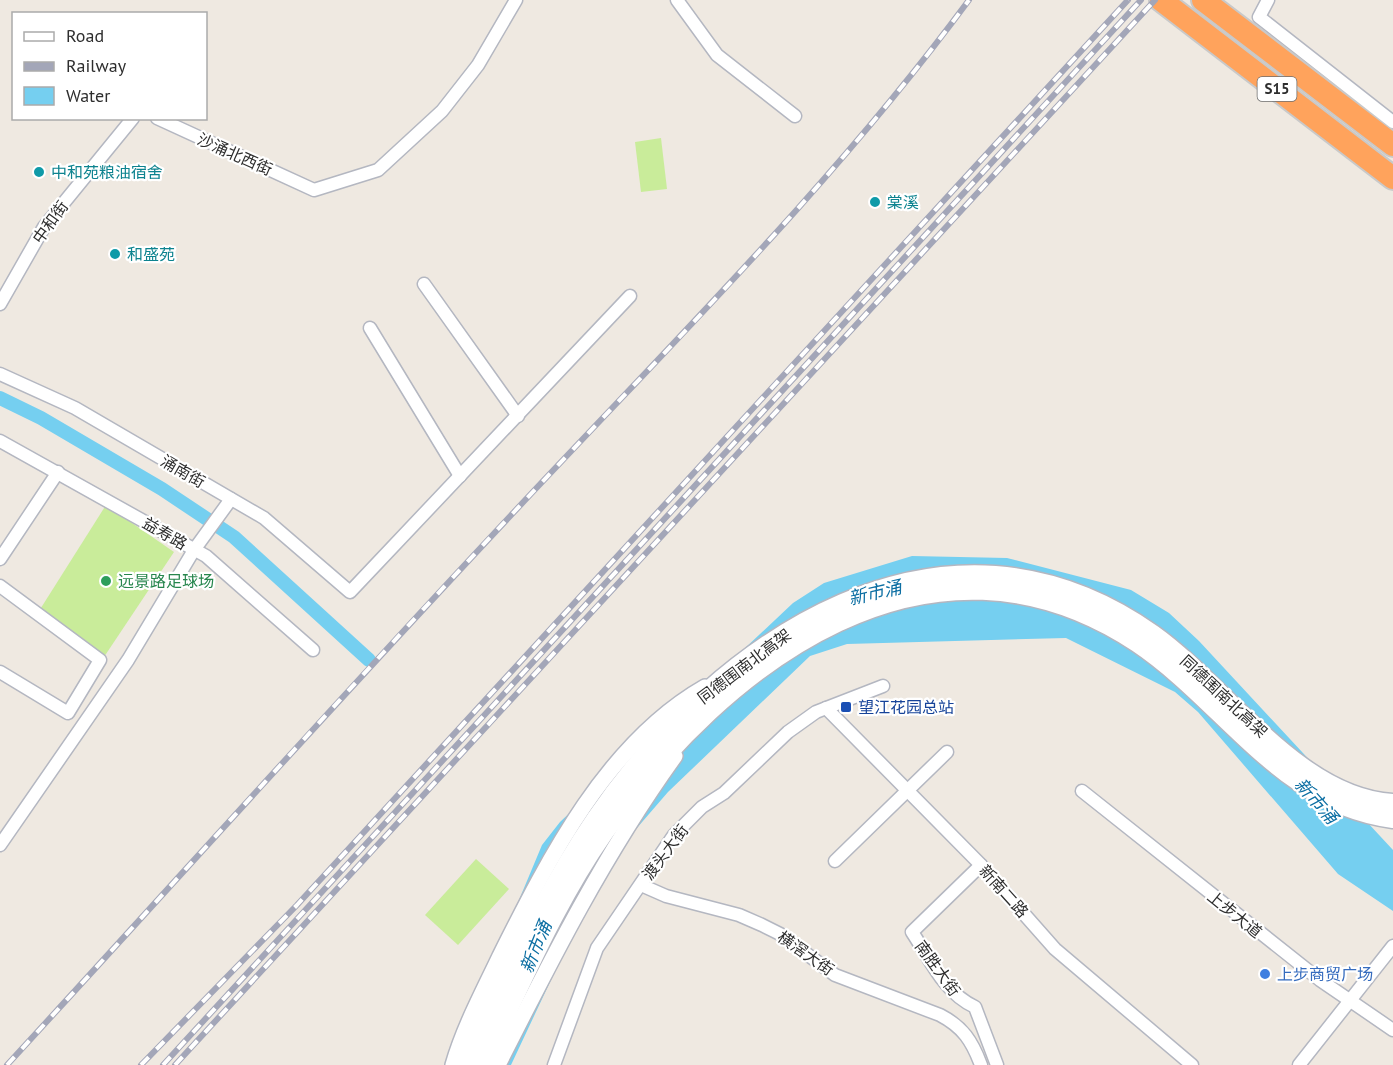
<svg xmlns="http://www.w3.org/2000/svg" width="1393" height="1065" font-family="'PT Sans','Noto Sans SC',sans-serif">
<rect width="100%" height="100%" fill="#efe9e1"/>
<g fill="#c9ec9a">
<polygon points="661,138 667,189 641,192 635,142"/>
<polygon points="106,505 174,552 104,657 39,611"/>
<polygon points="476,859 509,889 458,945 425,915"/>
</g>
<polygon fill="#75cff0" points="912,556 1007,558 1131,590 1169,613 1199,641 1393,850 1393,911 1338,874 1198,712 1175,692 1066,638 847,644 810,656 668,792 605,865 511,1065 453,1065 480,993 542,845 560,822 793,603 824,583"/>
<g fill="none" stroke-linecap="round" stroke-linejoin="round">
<polyline stroke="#75cff0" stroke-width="14" points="0,398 41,418 162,489 234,537 369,660"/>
<g stroke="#b4b7c1" stroke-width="15">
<g id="minor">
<polyline points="677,0 717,55 795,116"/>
<polyline points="1268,0 1259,17 1393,122"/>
<polyline points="157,118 314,190 378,170 442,111 478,65 516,0"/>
<polyline points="424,284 518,416"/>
<polyline points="0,304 44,227 133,118"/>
<polyline points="370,328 460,476"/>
<polyline points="0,374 75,408 264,518 350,592 630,296"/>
<polyline points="0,441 206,556 313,650"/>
<polyline points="0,559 58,472"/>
<polyline points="0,586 100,660 68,713 0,672"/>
<polyline points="826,708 979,863 1055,949 1192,1065"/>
<polyline points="1082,791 1320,980 1393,1030"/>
<polyline points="0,845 128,660 194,550 231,499"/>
<polyline points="835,861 947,752"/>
<path d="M981,865L912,932C930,959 944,993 975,1007L997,1065"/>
<path d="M641,885L666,896L739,915L762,925L780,934L835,975L940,1015C963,1027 972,1041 981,1065"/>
<polyline points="554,1065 597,948 674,835 702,807 724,793 788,732 816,712 883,686"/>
<polyline points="1299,1065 1393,946"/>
</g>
</g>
<g stroke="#b4b7c1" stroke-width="18">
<g id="tertiary">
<path d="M453,1065C464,1027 483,992 500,956C549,858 607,743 705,687"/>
<path d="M498,1065C552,958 605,853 675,756"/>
</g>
</g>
<g stroke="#b4b7c1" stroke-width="21">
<g id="secondary">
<path d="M465,1065C506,981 543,895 596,818C720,638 944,486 1153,634C1226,686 1298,798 1393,803"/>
<path d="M482,1065C520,988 554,904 604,833C725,662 929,506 1137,643C1225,702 1281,805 1393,819"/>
</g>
</g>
<g stroke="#c9c9c9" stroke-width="26">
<g id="motorway">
<polyline points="1161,0 1393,178"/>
<polyline points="1203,0 1393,145"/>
</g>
</g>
<use href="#minor" stroke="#fff" stroke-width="12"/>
<use href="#tertiary" stroke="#fff" stroke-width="15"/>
<use href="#secondary" stroke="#fff" stroke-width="18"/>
<use href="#motorway" stroke="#ffa35c" stroke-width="22"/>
<g stroke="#a3a6b8" stroke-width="6">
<g id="rail">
<path d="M7,1065C176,881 343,694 514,512C668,347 835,182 969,0"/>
<polyline points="141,1065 297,905 1128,0"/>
<polyline points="163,1065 1141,0"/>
<polyline points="175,1065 1155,0"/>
</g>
</g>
<use href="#rail" stroke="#fff" stroke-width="4" stroke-dasharray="11" stroke-linecap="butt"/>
</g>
<g fill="#0f9aa8" stroke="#fff" stroke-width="2">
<circle cx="39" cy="172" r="6"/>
<circle cx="875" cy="202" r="6"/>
<circle cx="115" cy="254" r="6"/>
</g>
<circle fill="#2e9e5b" stroke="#fff" stroke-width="2" cx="106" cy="581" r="6"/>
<rect fill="#1a4fb4" stroke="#fff" stroke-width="2" x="840" y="701" width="12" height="12" rx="3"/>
<circle fill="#3f7fe0" stroke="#fff" stroke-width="2" cx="1265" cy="974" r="6"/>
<g text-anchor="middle" stroke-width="4.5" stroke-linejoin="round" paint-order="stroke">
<rect fill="#fff" stroke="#6d6d6d" stroke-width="1.5" x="1257.5" y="77" width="39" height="24" rx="4.5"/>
<g font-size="15" font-weight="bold" fill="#2e2e2e">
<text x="1277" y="94">S15</text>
</g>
<g font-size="16" fill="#2e2e2e" stroke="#fff">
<text transform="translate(235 154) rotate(24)" y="6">沙涌北西街</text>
<text transform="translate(50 222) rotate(-54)" y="6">中和街</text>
<text transform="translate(183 471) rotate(30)" y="6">涌南街</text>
<text transform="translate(165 533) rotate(30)" y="6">益寿路</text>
<text transform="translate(744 666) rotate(-37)" y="6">同德围南北高架</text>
<text transform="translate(1224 696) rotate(43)" y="6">同德围南北高架</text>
<text transform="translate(665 852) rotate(-53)" y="6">渡头大街</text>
<text transform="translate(1004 891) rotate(48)" y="6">新南二路</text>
<text transform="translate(1235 914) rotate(39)" y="6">上步大道</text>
<text transform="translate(806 953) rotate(35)" y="6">横滘大街</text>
<text transform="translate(938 968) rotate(54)" y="6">南胜大街</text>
</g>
<g font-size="16" fill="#0d838f" stroke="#fff" text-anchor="start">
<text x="51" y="178">中和苑粮油宿舍</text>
<text x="887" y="208">棠溪</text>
<text x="127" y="260">和盛苑</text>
</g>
<g font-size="16" fill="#27864d" stroke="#fff" text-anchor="start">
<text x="118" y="587">远景路足球场</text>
</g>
<g font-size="16" fill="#164399" stroke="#fff" text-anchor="start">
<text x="858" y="713">望江花园总站</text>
</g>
<g font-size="16" fill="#366cbe" stroke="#fff" text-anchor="start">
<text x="1277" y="980">上步商贸广场</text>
</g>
<g font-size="18" font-style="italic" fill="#0d6fa3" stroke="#fff">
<text transform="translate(875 593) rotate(-13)" y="6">新市涌</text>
<text transform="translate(1316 801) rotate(48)" y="6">新市涌</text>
<text transform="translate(536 947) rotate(-68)" y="6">新市涌</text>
</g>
</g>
<rect x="12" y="12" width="195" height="108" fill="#ffffff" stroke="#ababab" stroke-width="1.5"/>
<rect x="24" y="32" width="30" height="9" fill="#ffffff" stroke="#ababab" stroke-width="1.5"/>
<text x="66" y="42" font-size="18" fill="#2e2e2e">Road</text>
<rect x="24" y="62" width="30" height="9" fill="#a3a6b8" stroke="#ababab" stroke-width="1.5"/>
<text x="66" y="72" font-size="18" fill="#2e2e2e">Railway</text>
<rect x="24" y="87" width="30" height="18" fill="#75cff0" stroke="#ababab" stroke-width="1.5"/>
<text x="66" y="102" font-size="18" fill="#2e2e2e">Water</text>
</svg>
